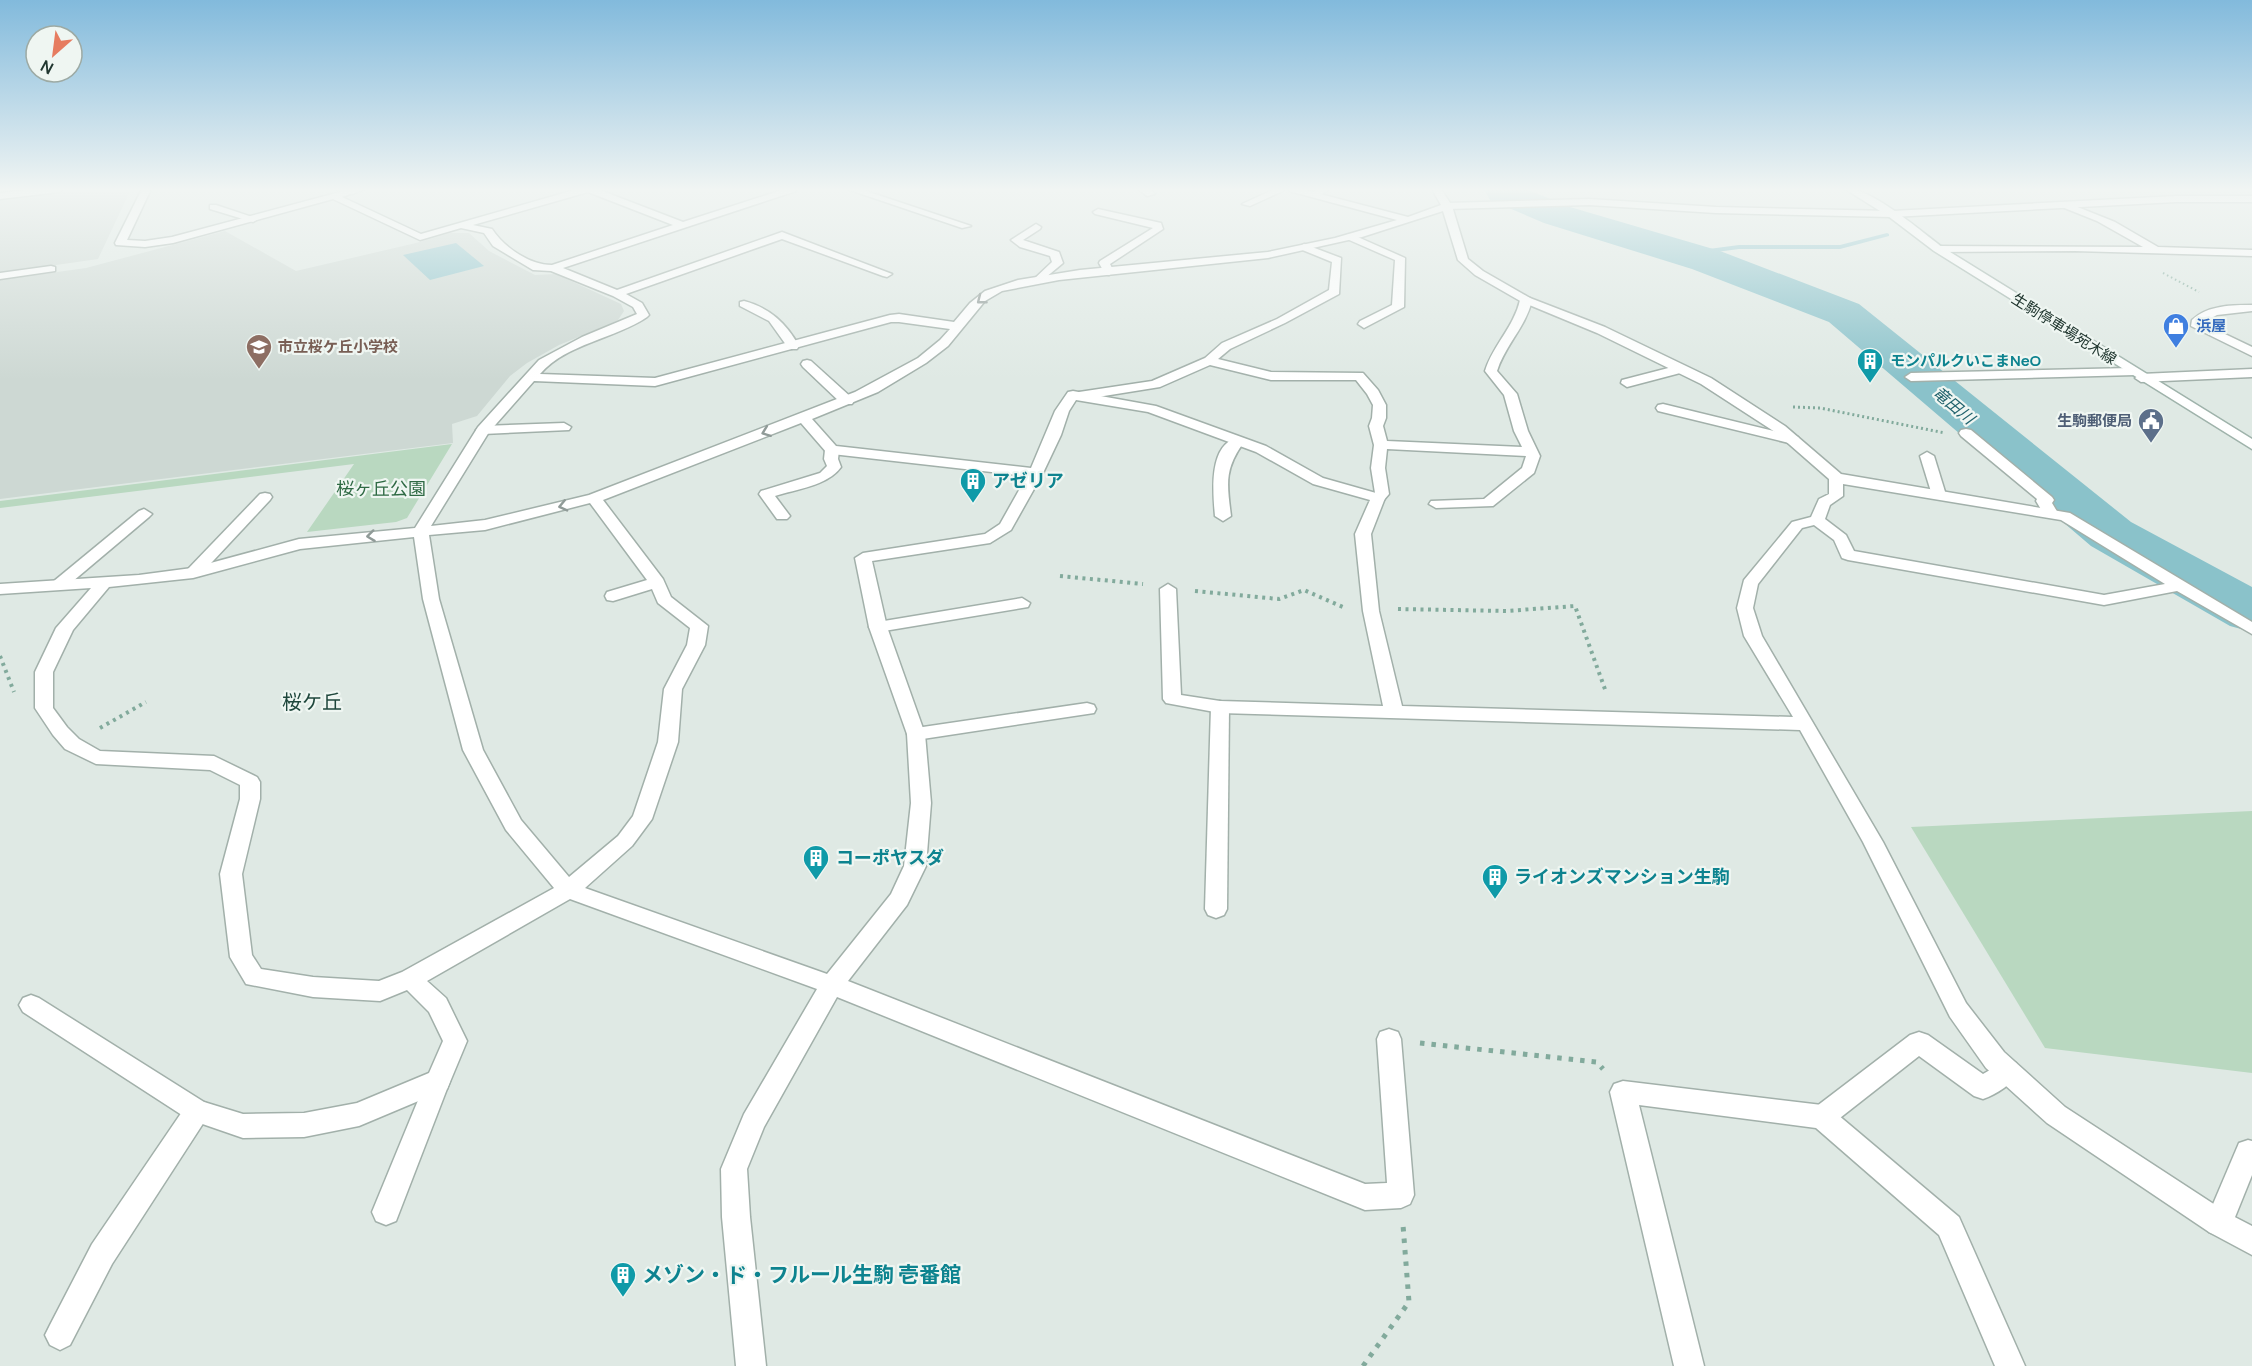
<svg xmlns="http://www.w3.org/2000/svg" width="2252" height="1366" font-family="Manrope,'Noto Sans JP',sans-serif">
<rect width="100%" height="100%" fill="#dfe9e4"/>
<g fill="#cdd8d3">
<polygon points="85,189 131,189 98,259 0,273 0,200"/>
<polygon points="225,231 296,271 416,243 450,233 469,233 489,251 535,275 556,274 621,304 624,311 618,320 608,325 559,345 527,363 510,376 477,416 452,424 453,443 0,499 0,280 86,268"/>
</g>
<g fill="#b9d8c0">
<polygon points="452,444 407,518 396,522 307,532 354,464 0,508 0,501"/>
<polygon points="2252,811 2252,1073 2045,1048 1911,827"/>
</g>
<polygon fill="#8ac2ca" points="456,243 484,266 430,280 403,255"/>
<g fill="none" stroke-linecap="round" stroke-linejoin="round">
<polygon fill="#8ac2ca" fill-rule="evenodd" points="1887,233 1889,234 1889,236 1840,249 1739,249 1686,256 1682,254 1686,252 1739,245 1840,245"/>
<polygon fill="#8ac2ca" fill-rule="evenodd" points="1484,189 1526,189 1570,207 1720,251 1859,304 2131,522 2252,587 2252,632 2230,626 2091,546 1829,322 1692,269 1544,223 1490,200"/>
<g stroke="#a2b0aa" stroke-width="3">
<g id="service">
<polygon points="334,189 354,189 358,191 353,194"/>
<polygon points="847,189 860,189 971,226 962,228"/>
<polygon points="1138,189 1149,189 1155,194 1147,196"/>
<polygon points="1275,189 1287,189 1250,206 1242,204"/>
<polygon points="1319,189 1328,190 1319,196 1313,196 1313,192"/>
<polygon points="210,205 216,205 258,219 253,222 210,209"/>
<polygon points="1098,209 1161,223 1163,229 1110,264 1114,272 1109,275 1105,274 1099,263 1100,261 1153,228 1095,214 1093,212"/>
<polygon points="1036,224 1041,227 1040,229 1023,240 1059,252 1063,263 1039,283 1033,280 1052,262 1050,256 1020,247 1011,240"/>
<polygon points="1351,234 1405,258 1404,307 1364,328 1358,324 1360,321 1392,305 1395,260 1347,239 1347,235"/>
<path d="M1304,244L1341,258L1339,294L1285,323L1230,349L1218,359L1271,372L1363,373L1378,390L1386,405V418L1383,426L1387,441L1522,447L1514,431L1504,395L1485,371C1493,345 1514,327 1520,300L1526,297L1530,298L1532,300C1526,327 1505,345 1497,371L1517,394L1528,431L1540,456L1534,473L1493,506L1436,508L1429,504L1431,501L1484,499L1522,468L1526,456L1387,449L1385,468L1389,494L1383,501H1373L1371,498L1375,493L1371,468L1374,445L1369,426L1372,418L1373,405L1367,394L1356,380H1271L1210,365L1160,387L1079,400L1072,396L1079,392L1152,381L1205,358L1222,343L1277,319L1329,290L1332,262L1300,249L1299,247Z"/>
<path d="M744,301C770,308 786,323 799,346L797,349H789L769,321L740,306V302Z"/>
<path d="M2252,305V311L2217,315L2202,323L2252,347V356L2191,326L2192,320C2208,305 2232,305 2252,305Z"/>
<polygon points="807,360 811,361 852,398 854,401 852,404 842,404 803,367 801,364 803,361"/>
<polygon points="1680,365 1684,366 1686,369 1684,372 1627,387 1621,383 1622,380"/>
<polygon points="2252,369 2252,377 2141,382 2135,378 2141,374"/>
<polygon points="1663,404 1798,437 1800,440 1793,444 1658,411 1656,408 1658,405"/>
<polygon points="564,423 571,427 569,430 483,434 476,430 483,426"/>
<polygon points="1966,429 1971,430 2052,497 2054,500 2052,503 2058,513 2055,516 2045,516 2036,501 2037,499 1961,436 1959,433 1961,430"/>
<path d="M1237,438L1244,442C1224,469 1227,484 1231,516L1223,521L1215,516C1213,494 1208,445 1237,438Z"/>
<path d="M832,446L839,450L838,459L841,467C827,486 797,489 775,496L790,516L787,519H777L759,494L761,491L820,473L827,466L824,459L825,450Z"/>
<polygon points="1927,452 1934,456 1946,495 1944,498 1934,498 1932,495 1920,456"/>
<polygon points="265,493 270,494 272,497 270,500 199,576 187,576 185,573 187,570 260,494"/>
<polygon points="144,509 152,514 149,517 66,587 54,587 52,584 54,581 139,511"/>
<polygon points="1022,598 1030,603 1028,607 878,632 872,631 869,627 872,623"/>
<polygon points="1220,701 1227,703 1229,707 1227,909 1224,915 1216,918 1208,915 1205,909 1211,707 1213,703"/>
<polygon points="1087,703 1094,705 1096,709 1094,713 916,740 909,738 907,734 909,730 916,728"/>
<path d="M1919,1032L1928,1035L1983,1074L2007,1060L2016,1063L2019,1071C2013,1084 1997,1094 1983,1099L1974,1096L1919,1056L1831,1125L1822,1129L1813,1125L1809,1117L1813,1109L1910,1035Z"/>
<polygon points="438,1070 447,1073 450,1081 396,1221 386,1225 376,1221 372,1212 426,1081 429,1073"/>
<polygon points="197,1100 206,1103 210,1111 206,1119 112,1264 70,1345 60,1350 50,1345 45,1335 50,1325 92,1244 188,1103"/>
<polygon points="2248,1140 2252,1141 2252,1175 2229,1232 2219,1236 2209,1232 2205,1223 2239,1143"/>
</g>
</g>
<g stroke="#a2b0aa" stroke-width="3">
<g id="minor">
<polygon points="39,189 64,189 59,192 0,199 0,193"/>
<path d="M142,189H151L127,240L145,241L172,237L351,189H365L342,197L421,234L578,189H597L683,222L785,189H797L796,191L563,268L617,290L782,232L892,274L887,277L883,276L782,239L626,294L642,303L649,315L647,317C615,339 567,343 540,374L655,378L890,315L899,314L954,322L970,303L985,291L1018,280L1080,270L1268,252L1335,238L1397,220L1289,191L1288,189H1301L1408,217L1441,205L1432,189H1441L1452,206L1468,259L1483,271L1530,298L1605,327L1711,378L1785,426L1841,474L2070,513L2252,622V634L2177,591L2104,605L1848,560L1842,558L1834,540L1814,525L1802,528L1758,584L1753,608L1762,636L1883,842L1966,1003L2004,1052L2065,1107L2229,1214L2252,1226V1255L2209,1232L2047,1123L1986,1068L1950,1017L1863,842L1800,730L1220,713L1166,703L1163,699L1160,589L1168,584L1176,589L1181,695L1220,701L1383,706L1363,611L1355,534L1370,500L1313,484L1256,452L1148,412L1076,400L1069,411L1061,435L1043,473L1011,530L990,543L872,561L887,627L925,734L931,803L926,866L907,905L848,981L1365,1184L1387,1183L1377,1039L1380,1032L1389,1029L1398,1032L1401,1039L1414,1195L1410,1204L1401,1208L1365,1210L837,997L764,1127L747,1169L750,1217L766,1366H736L722,1217L721,1169L744,1114L817,989L570,899L427,981L446,998L467,1041L447,1089L359,1126L304,1137L243,1138L188,1119L23,1012L19,1005L23,998L31,995L39,998L204,1102L243,1114L304,1113L357,1103L429,1073L443,1041L429,1012L407,990L380,1001L313,997L246,984L230,957L220,874L240,799V785L210,770L96,764L65,749L53,735L35,708V672L56,628L91,588L0,594V584L139,575L192,568L299,539L415,528L478,427L539,360L582,337L637,314L633,307L613,296L551,271L533,270L493,246L484,233L461,228L420,240L333,199L173,243L145,247L116,245L115,243ZM588,192L673,225L552,265C529,265 504,247 492,229L473,225ZM1443,211L1458,260L1475,275L1522,302L1597,333L1701,384L1775,432L1829,479V494L1819,499L1811,517L1792,522L1744,580L1737,608L1744,636L1793,717L1402,706L1379,611L1371,534L1385,498L1383,495L1323,478L1266,446L1156,406L1073,391L1068,392L1055,411L1031,468L836,446L812,419L878,392L926,363L948,346L985,301L1002,291L1059,280L1268,258L1362,237ZM891,322H899L950,329L940,340L918,358L855,392L589,495L485,520L431,526L489,432L534,381L655,386ZM801,423L827,453L832,454L1027,476L1000,524L985,534L863,553L855,558L869,627L907,734L911,803L904,866L891,894L827,974L585,888L632,846L652,819L678,742L682,689L705,645L708,626L671,597L663,579L603,500ZM1843,484L2061,520L2165,584L2104,595L1854,551L1846,535L1825,519L1830,505L1843,496ZM590,503L647,580L607,592L605,596L607,600L613,601L652,589L658,603L690,628L687,645L664,689L658,742L633,816L618,836L569,877L521,820L483,750L439,599L429,535L485,530ZM414,537L423,599L463,750L506,830L554,888L402,972L379,981L313,977L261,969L252,955L242,874L260,799V782L257,777L214,756L100,751L79,739L67,727L53,708V672L73,630L109,587L193,578L300,549Z"/>
<polygon points="2065,202 2115,222 2158,247 2252,250 2252,256 2075,251 1938,252 1933,249 1938,246 2143,247 2097,221 2062,207 2060,205"/>
<polygon points="51,266 55,267 55,271 0,279 0,273"/>
<polygon points="2131,368 2137,372 2135,375 1911,381 1905,377 1911,373"/>
<polygon points="1623,1081 1822,1105 1831,1109 1959,1217 2025,1366 1995,1366 1939,1235 1816,1128 1639,1105 1704,1366 1674,1366 1610,1092 1614,1084"/>
</g>
</g>
<g stroke="#a2b0aa" stroke-width="3">
<polygon id="tertiary" points="2176,196 2252,196 2252,202 2176,202 1892,217 1716,213 1589,205 1447,209 1442,206 1447,203 1589,199 1716,207 1892,211"/>
</g>
<g stroke="#9fb3ab" stroke-width="3">
<path id="secondary" d="M1845,189C1869,186 1922,232 1942,247L2252,439V449L1934,251L1888,216Z"/>
</g>
<polyline stroke="#82aa9c" stroke-width="2" stroke-dasharray="1.5 3" stroke-linecap="butt" points="2163,273 2199,292"/>
<polyline stroke="#82aa9c" stroke-width="3" stroke-dasharray="2 3" stroke-linecap="butt" points="1793,407 1820,408 1945,433"/>
<g stroke="#82aa9c" stroke-width="4" stroke-dasharray="3 4.5" stroke-linecap="butt">
<polyline points="1060,576 1143,584"/>
<polyline points="1195,591 1279,599 1304,590 1343,607"/>
<polyline points="1398,609 1506,611 1575,606 1606,692"/>
<polyline points="0,656 14,692"/>
<polyline points="100,728 146,702"/>
</g>
<g stroke="#82aa9c" stroke-width="5" stroke-dasharray="4.5 7" stroke-linecap="butt">
<polyline points="1420,1043 1597,1062 1603,1069"/>
<polyline points="1363,1366 1409,1302 1403,1225"/>
</g>
<use href="#service" fill="#fff" fill-rule="evenodd"/>
<use href="#minor" fill="#fff" fill-rule="evenodd"/>
<use href="#tertiary" fill="#fff" fill-rule="evenodd"/>
<use href="#secondary" fill="#fff" fill-rule="evenodd"/>
</g>
<defs><path id="oneway-chevron" d="M-2-3.5L2.5 0L-2 3.5" fill="none" stroke-width="1.6" stroke-linecap="round" stroke-linejoin="round" transform="scale(1.5)"/></defs>
<g stroke="#909b98">
<use href="#oneway-chevron" transform="translate(981 300) rotate(142)"/>
<use href="#oneway-chevron" transform="translate(766 432) rotate(159)"/>
<use href="#oneway-chevron" transform="translate(563 506) rotate(167)"/>
<use href="#oneway-chevron" transform="translate(371 536) rotate(173)"/>
</g>
<linearGradient id="sky" x2="0" y2="1"><stop stop-color="#82badc"/><stop offset="0.5" stop-color="#f1f5f3"/><stop offset="1" stop-color="#f1f5f3" stop-opacity="0"/></linearGradient>
<rect width="2252" height="380" fill="url(#sky)"/>
<defs>
<g id="shop-pin" transform="scale(1.35)"><path d="M0 17L-7.5 6A9.5 9.5 0 1 1 7.5 6Z" fill="#3f7fe0" stroke="#eff6f2"/><path d="M-5-2.5h2.3a2.7 3.5 0 0 1 5.4 0H5L5.5 6h-11ZM-1.5-2.5h3a1.5 2.3 0 0 0-3 0Z" fill="#fff"/></g>
<g id="school-pin" transform="scale(1.35)"><path d="M0 17L-7.5 6A9.5 9.5 0 1 1 7.5 6Z" fill="#8d6e63" stroke="#eff6f2"/><path d="M0-5L7-2L0 1L-7-2ZM-4 1L0 2.5L4 1V4Q0 6-4 4Z" fill="#fff"/></g>
<g id="building-pin" transform="scale(1.35)"><path d="M0 17L-7.5 6A9.5 9.5 0 1 1 7.5 6Z" fill="#0f9aa8" stroke="#eff6f2"/><path d="M-4-6H4V6H1V3H-1V6H-4ZM-2.5-4.3h1.7v1.8h-1.7ZM.8-4.3h1.7v1.8H.8ZM-2.5-1h1.7V.8h-1.7ZM.8-1h1.7V.8H.8Z" fill="#fff"/></g>
<g id="civic-pin" transform="scale(1.35)"><path d="M0 17L-7.5 6A9.5 9.5 0 1 1 7.5 6Z" fill="#5c6f8a" stroke="#eff6f2"/><path d="M-.6-6.5H3V-4.5H.6V-3L4-1V1h2V6H-6V1h2V-1L-.6-3ZM-1.2 2.5V6h2.4V2.5Z" fill="#fff"/></g>
</defs>
<g fill-rule="evenodd">
<use href="#shop-pin" x="2176" y="326"/>
<use href="#school-pin" x="259" y="347"/>
<use href="#building-pin" x="1870" y="361"/>
<use href="#civic-pin" x="2151" y="421"/>
<use href="#building-pin" x="973" y="481"/>
<use href="#building-pin" x="816" y="858"/>
<use href="#building-pin" x="1495" y="877"/>
<use href="#building-pin" x="623" y="1275"/>
</g>
<g text-anchor="middle" stroke-width="4.5" stroke-linejoin="round" paint-order="stroke">
<g font-size="15" font-weight="bold" fill="#366cbe" stroke="#eff6f2" text-anchor="start">
<text x="2196" y="331">浜屋</text>
</g>
<g font-size="15" fill="#213730" stroke="#eff6f2">
<text transform="translate(2064 329) rotate(32)" y="5">生駒停車場宛木線</text>
</g>
<g font-size="15" font-weight="bold" fill="#785e54" stroke="#eff6f2" text-anchor="start">
<text x="278" y="352">市立桜ケ丘小学校</text>
</g>
<g font-size="15" font-weight="bold" fill="#0d838f" stroke="#eff6f2" text-anchor="start">
<text x="1890" y="366">モンパルクいこまNeO</text>
</g>
<g font-size="15" font-weight="bold" fill="#4e5e75" stroke="#eff6f2" text-anchor="end">
<text x="2132" y="426">生駒郵便局</text>
</g>
<g font-size="16" font-style="italic" fill="#21636d" stroke="#eff6f2">
<text transform="translate(1954 405) rotate(40)" y="6">竜田川</text>
</g>
<g font-size="18" font-weight="bold" fill="#0d838f" stroke="#eff6f2" text-anchor="start">
<text x="992" y="487">アゼリア</text>
<text x="836" y="864">コーポヤスダ</text>
<text x="1514" y="883">ライオンズマンション生駒</text>
</g>
<g font-size="18" fill="#2f6a44" stroke="#eff6f2">
<text x="381" y="495">桜ヶ丘公園</text>
</g>
<g font-size="20" fill="#1f473c" stroke="#eff6f2">
<text x="312" y="709">桜ケ丘</text>
</g>
<g font-size="21" font-weight="bold" fill="#0d838f" stroke="#eff6f2" text-anchor="start">
<text x="642" y="1282">メゾン・ド・フルール生駒 壱番館</text>
</g>
</g>
<g transform="translate(54 54) rotate(208)"><circle r="28" fill="#eff6f2" stroke="#9daaa4" stroke-width="1.5"/>
<path d="M0-4.5L10 22L0 15L-10 22Z" fill="#e67c60"/>
<text y="-9" font-size="16" font-weight="bold" text-anchor="middle" fill="#213730">N</text>
</g>
</svg>
